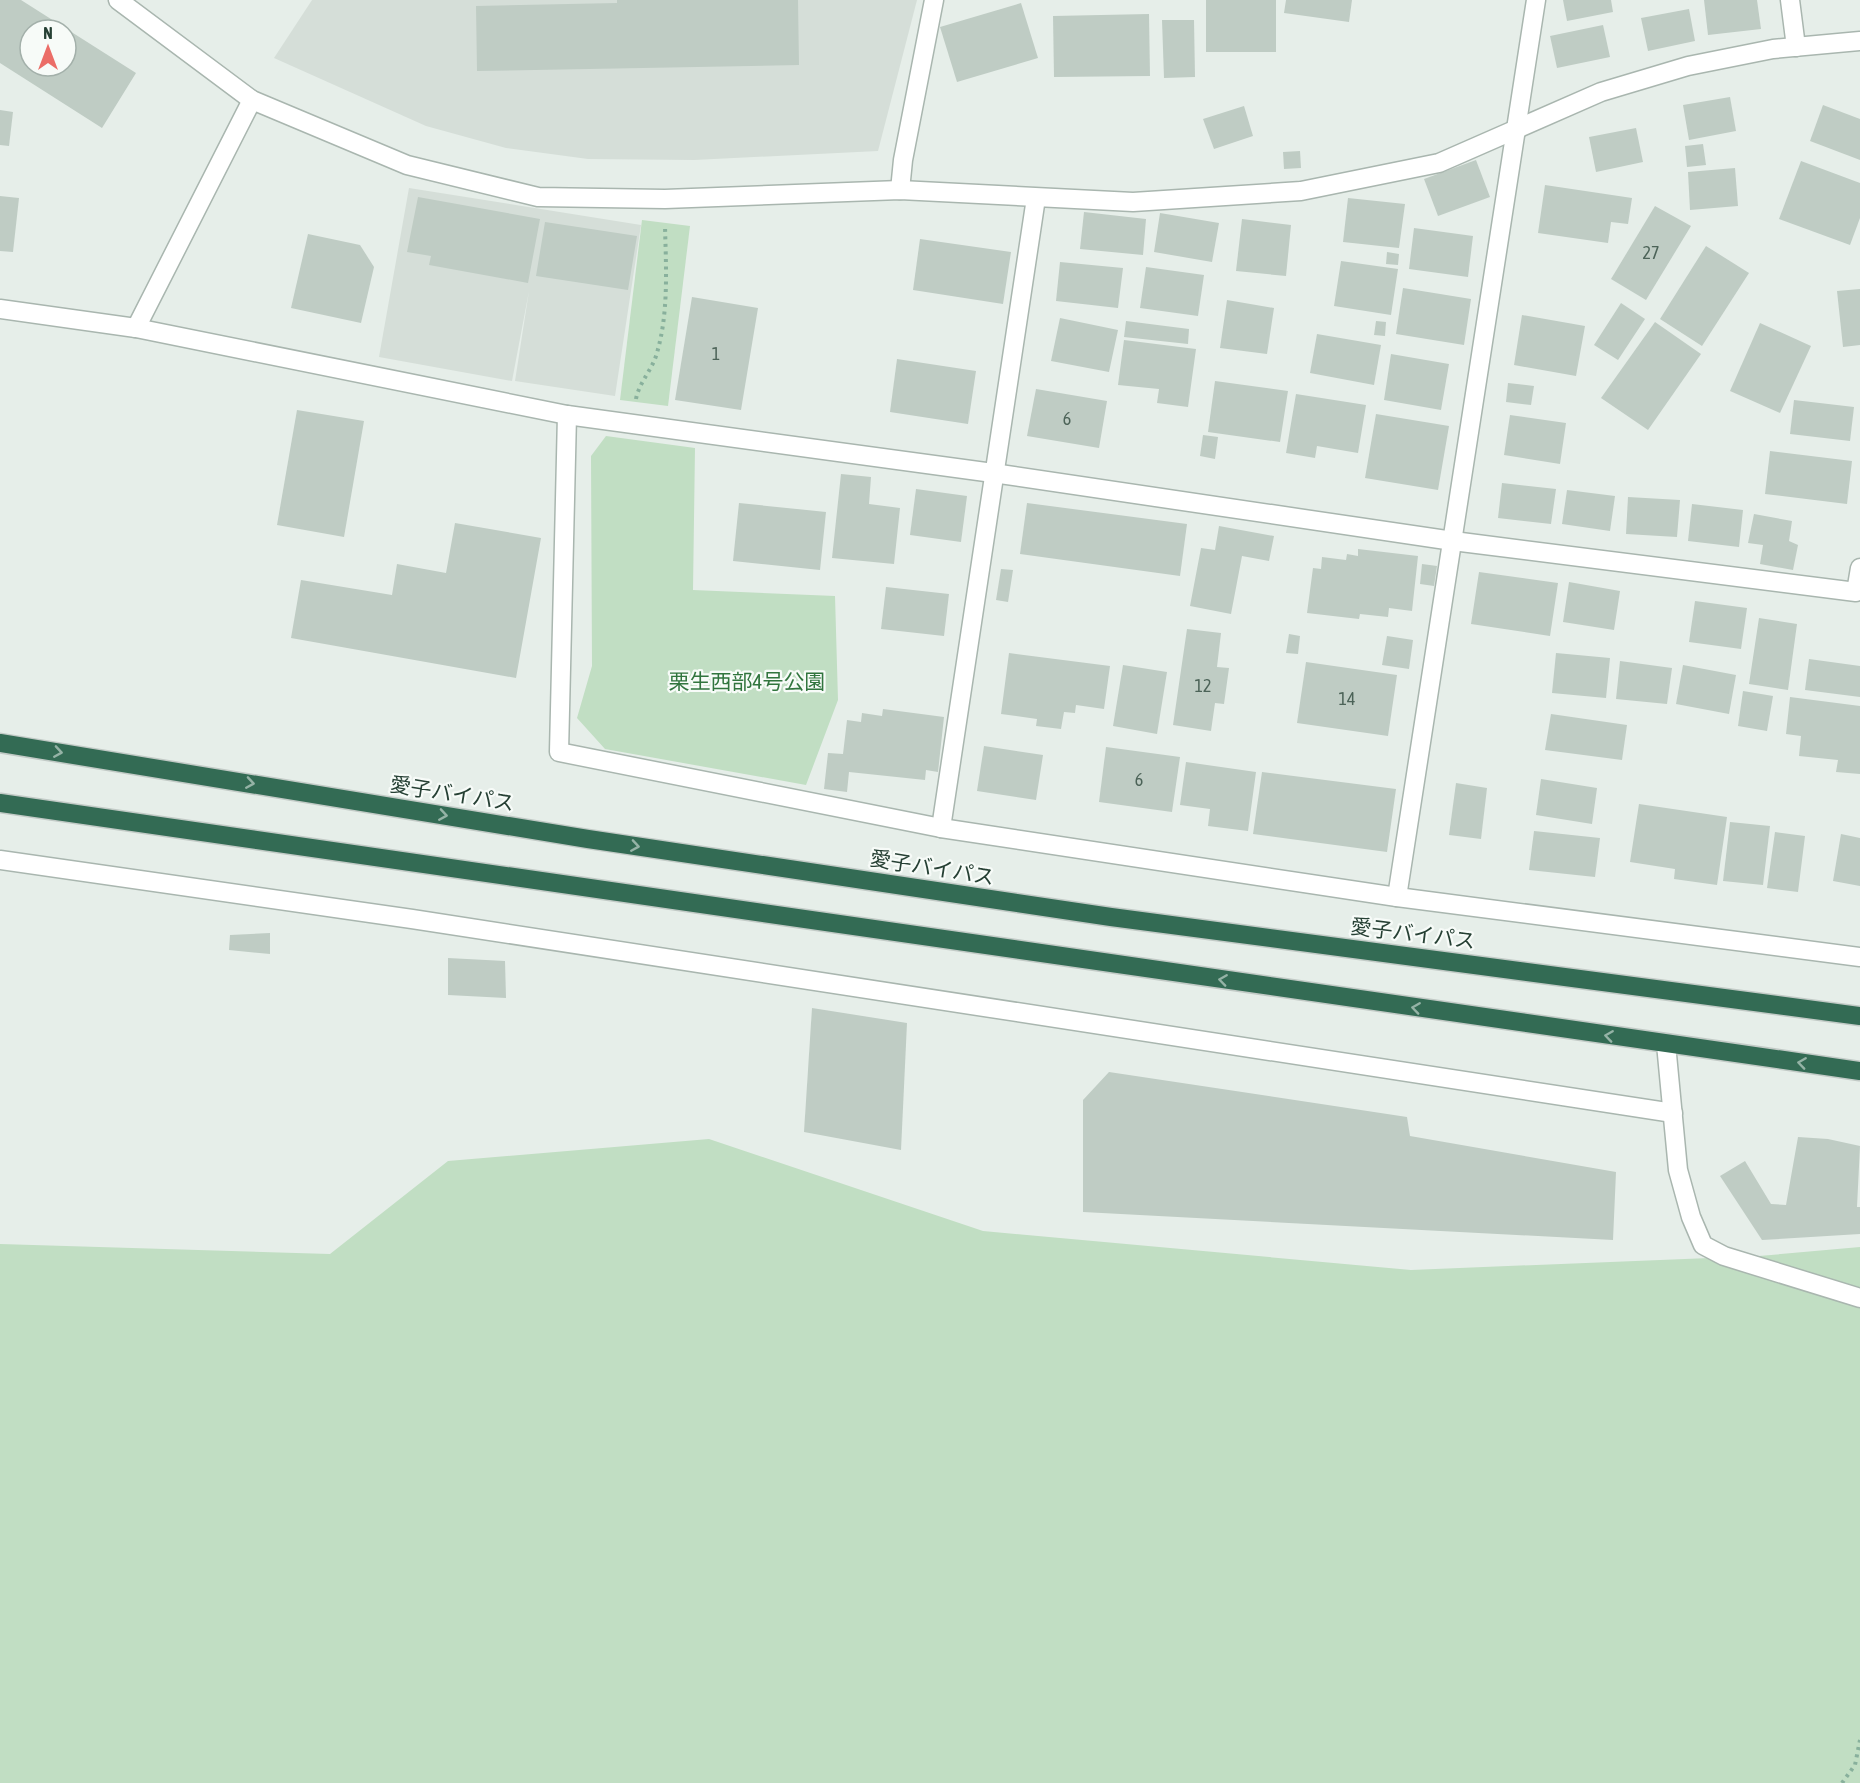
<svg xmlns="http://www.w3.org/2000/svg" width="1860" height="1783" font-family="'Asap Condensed','Noto Sans JP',sans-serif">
<rect width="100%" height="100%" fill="#e6eee9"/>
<g fill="#d5ded8">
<polygon points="312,0 917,0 878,151 694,160 588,159 506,148 426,126 274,58"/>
<polygon points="409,188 641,225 615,396 515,381 529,291 512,381 379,357"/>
</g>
<g fill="#c1dec3">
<polygon points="642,220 690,226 668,406 620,400"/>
<polygon points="606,436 695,448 693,590 835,596 838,700 806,785 605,749 577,718 592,666 591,456"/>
<polygon points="709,1139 983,1231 1411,1270 1759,1256 1860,1247 1860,1783 0,1783 0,1244 330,1254 448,1161"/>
</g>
<g fill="#bfccc4" fill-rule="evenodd">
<path d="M0,0H21L136,73L102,128L0,63ZM30,30H66V66H30Z"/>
<polygon points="617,0 798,0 799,65 477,71 476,6 617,3"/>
<rect x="1206" y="0" width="70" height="52"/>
<polygon points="1286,0 1352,0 1349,22 1284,13"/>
<polygon points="1563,0 1611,0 1613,12 1567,21"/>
<polygon points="1704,0 1757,0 1761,29 1708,35"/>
<polygon points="1021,3 1038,58 957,82 940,27"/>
<polygon points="1689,9 1695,41 1648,51 1641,18"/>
<polygon points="1149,14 1150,76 1054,77 1053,16"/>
<polygon points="1162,20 1194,20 1195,77 1164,78"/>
<polygon points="1603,25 1610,57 1557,68 1550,36"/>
<polygon points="1730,97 1736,131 1689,140 1683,105"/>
<polygon points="1823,105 1860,119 1860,160 1810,141"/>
<polygon points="1244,106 1253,136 1214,149 1203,119"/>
<polygon points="0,110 13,112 9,146 0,145"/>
<polygon points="1636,128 1643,162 1596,172 1589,137"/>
<polygon points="1703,144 1706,165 1687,167 1685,146"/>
<polygon points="1300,151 1301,168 1284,169 1283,152"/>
<polygon points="1476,160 1490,197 1438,216 1424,179"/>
<polygon points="1801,161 1860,183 1860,218 1850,245 1779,219"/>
<polygon points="1735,168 1738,206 1690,210 1688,172"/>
<polygon points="1545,185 1632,198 1628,224 1611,222 1608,243 1538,233"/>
<polygon points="0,196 19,198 13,252 0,251"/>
<polygon points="418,197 540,219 528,283 429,265 431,256 407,252"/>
<polygon points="1348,198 1405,204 1399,248 1343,242"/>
<polygon points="1655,206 1691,226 1646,300 1611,279"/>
<polygon points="1084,212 1146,219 1143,255 1080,249"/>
<polygon points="1160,213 1219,223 1212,262 1154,252"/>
<polygon points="1242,219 1291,225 1286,276 1236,271"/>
<polygon points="545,222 637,236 628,290 536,276"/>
<polygon points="1414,228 1473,236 1468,277 1409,269"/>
<polygon points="308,234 360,245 374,267 361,323 291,308"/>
<polygon points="920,239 1011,252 1003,304 913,290"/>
<polygon points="1706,246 1749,273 1702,346 1660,319"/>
<polygon points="1387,252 1399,254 1398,265 1386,264"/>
<polygon points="1341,261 1398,269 1391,315 1334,306"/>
<polygon points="1060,262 1123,268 1118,308 1056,301"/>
<polygon points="1146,267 1204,275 1198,316 1140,308"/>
<polygon points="1403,288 1471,299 1464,345 1396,334"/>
<polygon points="1860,289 1860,345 1843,347 1837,291"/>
<polygon points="692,297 758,308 741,410 675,400"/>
<polygon points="1227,300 1274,308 1267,354 1220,348"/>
<polygon points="1621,303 1645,319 1618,360 1594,345"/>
<polygon points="1522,315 1585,326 1576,376 1514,365"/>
<polygon points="1060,318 1118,330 1109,372 1051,361"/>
<polygon points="1126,321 1189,329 1188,344 1124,337"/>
<polygon points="1376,321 1386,322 1385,336 1374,335"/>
<polygon points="1655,322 1701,354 1648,430 1601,398"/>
<polygon points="1760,323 1811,346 1780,413 1730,391"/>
<polygon points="1317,334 1381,345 1374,385 1310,373"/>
<polygon points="1124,340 1196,349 1188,407 1157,403 1159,389 1118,385"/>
<polygon points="1391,354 1449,364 1441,410 1384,400"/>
<polygon points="897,359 976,371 968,424 890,412"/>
<polygon points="1215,381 1288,391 1280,442 1208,432"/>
<polygon points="1508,383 1534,386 1531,405 1506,402"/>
<polygon points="1036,389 1107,401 1099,448 1027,436"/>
<polygon points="1296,394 1366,405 1358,453 1317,446 1315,458 1286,453"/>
<polygon points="1794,400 1854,407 1850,441 1790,434"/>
<polygon points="297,410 364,421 344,537 277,525"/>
<polygon points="1376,414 1449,426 1438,490 1365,478"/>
<polygon points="1510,415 1566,423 1560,464 1504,455"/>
<polygon points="1203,435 1218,437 1215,459 1200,456"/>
<polygon points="1770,451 1852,461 1847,504 1765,494"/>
<polygon points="841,474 871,477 869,504 900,508 894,564 832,558"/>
<polygon points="1502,483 1556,489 1551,524 1498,518"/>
<polygon points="916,489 967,496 961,542 910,535"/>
<polygon points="1567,490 1615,496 1610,531 1562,524"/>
<polygon points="1628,497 1680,500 1677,537 1626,534"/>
<polygon points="739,503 826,512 820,570 733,561"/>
<polygon points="1027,503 1187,524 1180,576 1020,554"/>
<polygon points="1692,504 1743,510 1739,547 1688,541"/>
<polygon points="1754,514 1792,521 1789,541 1798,545 1793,570 1760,564 1763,545 1748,543"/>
<polygon points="455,523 541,538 516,678 291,638 301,580 392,595 397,564 446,573"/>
<polygon points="1219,526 1274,536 1269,561 1242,556 1231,614 1190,606 1201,548 1215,550"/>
<polygon points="1358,549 1418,556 1412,611 1389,608 1388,617 1360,614 1359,619 1307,613 1313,568 1321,569 1322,557 1346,560 1347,554 1358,556"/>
<polygon points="1422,564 1437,566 1434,586 1420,584"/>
<polygon points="1001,569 1013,570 1008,602 996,600"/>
<polygon points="1479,572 1558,583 1550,636 1471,624"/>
<polygon points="1569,582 1620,591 1614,630 1563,622"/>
<polygon points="886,587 949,594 944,636 881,629"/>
<polygon points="1695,601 1747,608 1741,649 1689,642"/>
<polygon points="1759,618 1797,624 1788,690 1749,684"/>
<polygon points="1187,629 1221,633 1217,667 1229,668 1224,704 1215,703 1211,731 1173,725"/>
<polygon points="1289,634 1300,636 1298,654 1286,653"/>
<polygon points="1387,636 1413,640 1409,669 1382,665"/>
<polygon points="1009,653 1110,666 1104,709 1076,705 1075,713 1064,712 1061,729 1036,726 1037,719 1001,714"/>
<polygon points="1556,653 1610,658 1606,698 1552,693"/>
<polygon points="1809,659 1860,666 1860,697 1805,690"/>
<polygon points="1620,661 1672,668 1667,704 1616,699"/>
<polygon points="1306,662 1397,675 1388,736 1297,723"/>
<polygon points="1123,665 1167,672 1157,734 1113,726"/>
<polygon points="1683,665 1736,675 1729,714 1676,704"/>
<polygon points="1743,691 1773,696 1767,731 1738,726"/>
<polygon points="1790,697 1860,706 1860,774 1836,772 1838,760 1799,756 1801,736 1786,734"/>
<polygon points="883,709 944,717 938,772 926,770 925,780 849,772 847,792 824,789 828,753 843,754 847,720 861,722 862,713 882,716"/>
<polygon points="1551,714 1627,725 1622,760 1545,750"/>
<polygon points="984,746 1043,755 1036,800 977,791"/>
<polygon points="1106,747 1180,757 1172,812 1099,802"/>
<polygon points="1186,762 1256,772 1248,831 1208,826 1210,809 1180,805"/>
<polygon points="1262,772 1396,789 1387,852 1253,834"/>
<polygon points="1541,779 1597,788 1592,824 1536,815"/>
<polygon points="1456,783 1487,788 1481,839 1449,835"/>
<polygon points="1639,804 1727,817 1717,885 1674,879 1675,869 1630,862"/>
<polygon points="1730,822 1770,826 1763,885 1723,881"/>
<polygon points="1534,831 1600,838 1595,877 1529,870"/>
<polygon points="1775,832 1805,836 1798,892 1767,888"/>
<polygon points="1841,834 1860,838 1860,886 1833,881"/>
<polygon points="270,933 270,954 229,950 230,935"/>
<polygon points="448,958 505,961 506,998 448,995"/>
<polygon points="812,1008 907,1023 901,1150 804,1132"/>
<polygon points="1109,1072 1407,1117 1410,1136 1616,1172 1613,1240 1083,1212 1083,1100"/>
<polygon points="1798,1137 1828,1139 1860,1146 1857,1207 1860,1207 1860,1234 1762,1240 1720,1176 1745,1161 1771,1204 1786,1205"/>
</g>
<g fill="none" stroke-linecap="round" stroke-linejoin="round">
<g stroke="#a9b6af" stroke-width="21">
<g id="minor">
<polyline points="118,0 252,100 407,165 538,197 665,199 900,190 1133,202 1301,191 1439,163 1601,92 1688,66 1773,49 1860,41"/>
<polyline points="1790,0 1796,47"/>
<polyline points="900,190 903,160 934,0"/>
<polyline points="0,309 136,328 567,415 993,473 1453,541 1856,592 1860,568"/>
<polyline points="136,328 252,100"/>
<polyline points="567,415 559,752 941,828 1397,897 1860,957"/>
<polyline points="941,828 1036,198"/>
<polyline points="0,860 412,919 1673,1113"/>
<polyline points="1397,897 1536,0"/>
<polyline points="1666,1044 1678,1170 1691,1217 1703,1245 1724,1256 1860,1298"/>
</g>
</g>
<g stroke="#c2cac6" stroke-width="21">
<g id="highway">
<polyline points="0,743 588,839 1111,917 1860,1016"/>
<polyline points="0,803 1860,1071"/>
</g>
</g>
<g stroke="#88b09c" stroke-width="4" stroke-dasharray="3 4.5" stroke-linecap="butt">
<path d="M636,399C639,383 651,371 656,356C669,315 666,268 665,226"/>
<polyline points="1842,1783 1855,1765 1860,1740"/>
</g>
<use href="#minor" stroke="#fff" stroke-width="18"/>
<use href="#highway" stroke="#336b54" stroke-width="18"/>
</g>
<defs><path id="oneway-chevron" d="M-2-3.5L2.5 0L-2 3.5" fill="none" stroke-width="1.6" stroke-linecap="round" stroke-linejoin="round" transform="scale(1.5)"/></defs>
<g stroke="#95b3a6">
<use href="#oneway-chevron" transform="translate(58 752) rotate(9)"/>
<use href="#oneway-chevron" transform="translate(250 783) rotate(9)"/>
<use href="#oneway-chevron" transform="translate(443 815) rotate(9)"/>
<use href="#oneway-chevron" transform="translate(635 846) rotate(9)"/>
<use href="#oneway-chevron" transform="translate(1223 980) rotate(-172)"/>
<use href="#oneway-chevron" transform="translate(1416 1008) rotate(-172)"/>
<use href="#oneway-chevron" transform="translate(1609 1036) rotate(-172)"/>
<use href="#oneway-chevron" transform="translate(1802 1063) rotate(-172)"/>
</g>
<g text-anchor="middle" stroke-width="4.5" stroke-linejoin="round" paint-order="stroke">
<g font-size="18" fill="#4c6358">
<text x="1651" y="259">27</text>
<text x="716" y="360">1</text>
<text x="1067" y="425">6</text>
<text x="1203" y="692">12</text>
<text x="1347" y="705">14</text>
<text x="1139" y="786">6</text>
</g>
<g font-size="21" fill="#31753e" stroke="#f7fbf8">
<text x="747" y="689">栗生西部4号公園</text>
</g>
<g font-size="21" fill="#264034" stroke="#f7fbf8">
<text transform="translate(452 794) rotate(9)" y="7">愛子バイパス</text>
<text transform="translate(932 868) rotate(9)" y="7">愛子バイパス</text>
<text transform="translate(1413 934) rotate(7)" y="7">愛子バイパス</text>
</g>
</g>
<g transform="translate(48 48)"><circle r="28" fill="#f7fbf8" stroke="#a3b0aa" stroke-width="1.5"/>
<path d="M0-4.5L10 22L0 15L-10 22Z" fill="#eb6d67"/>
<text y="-9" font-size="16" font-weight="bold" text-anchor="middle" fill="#264034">N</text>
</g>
</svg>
